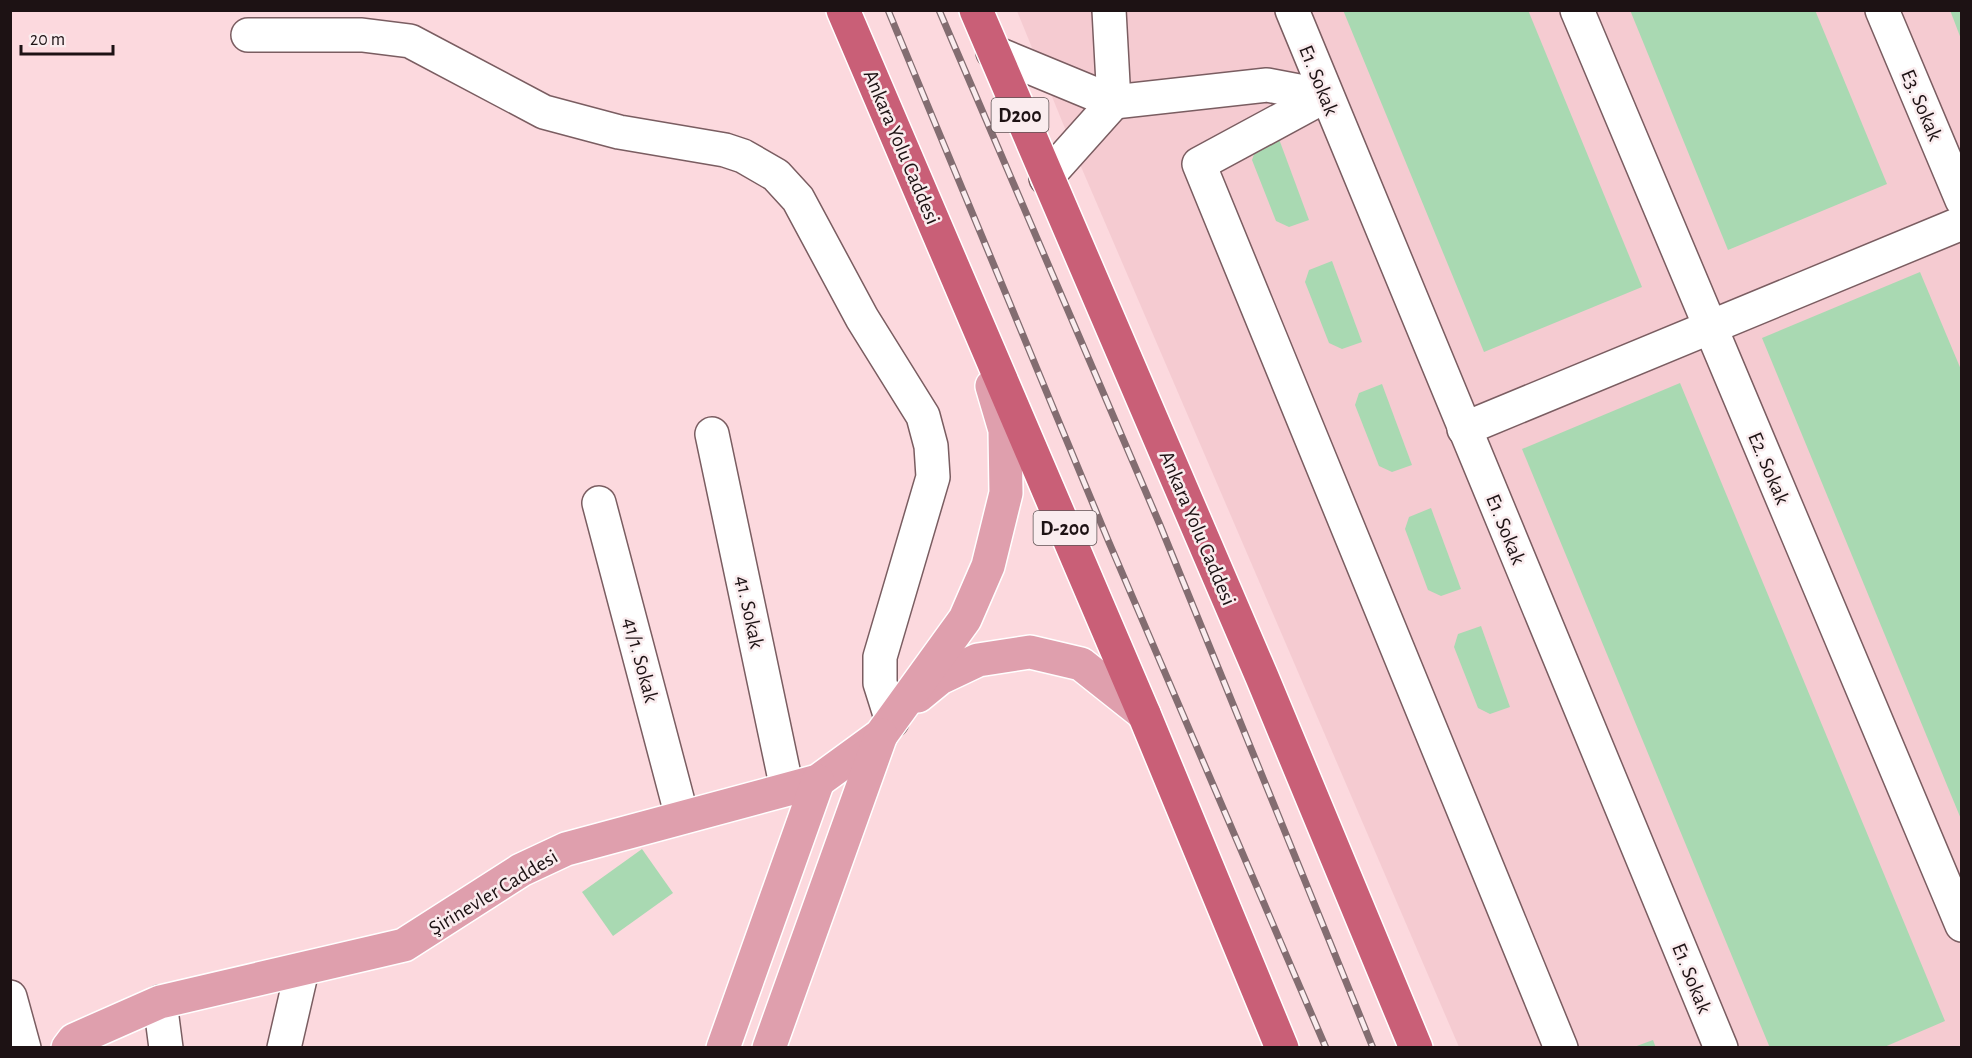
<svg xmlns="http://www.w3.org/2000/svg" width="1972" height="1058" font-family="'Alegreya Sans',sans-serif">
<rect width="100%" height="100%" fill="#fcd9de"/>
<polygon fill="#f5cbd1" points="1017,11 1961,11 1961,1047 1459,1047 1073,148"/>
<g fill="#a9d9b2">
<polygon points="1343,10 1528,10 1642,287 1484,352"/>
<polygon points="1630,10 1815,10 1887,184 1728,250"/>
<polygon points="1950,10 1962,10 1962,39 1961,39"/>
<polygon points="1279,139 1309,220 1289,227 1276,221 1252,160 1256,148"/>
<polygon points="1332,261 1362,342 1342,349 1329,343 1305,282 1309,270"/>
<polygon points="1920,272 1962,372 1961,819 1762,338"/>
<polygon points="1680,383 1945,1021 1882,1048 1770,1048 1522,449"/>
<polygon points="1382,384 1412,465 1392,472 1379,466 1355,405 1359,393"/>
<polygon points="1431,508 1461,589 1441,596 1428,590 1405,529 1409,517"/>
<polygon points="1481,626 1510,707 1490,714 1478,708 1454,647 1458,634"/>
<polygon points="642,849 673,893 613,936 582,892"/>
<polygon points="1653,1040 1656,1048 1634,1048 1634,1047"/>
</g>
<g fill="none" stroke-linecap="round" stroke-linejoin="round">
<g stroke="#7a5d61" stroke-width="36">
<g id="minor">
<polyline points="1292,10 1721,1048"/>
<polyline points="1577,10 1962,925"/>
<polyline points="1882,10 1962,200"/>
<polyline points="248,35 362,35 410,41 544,112 619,132 725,150 743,156 776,175 798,199 862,318 923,416 931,446 933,477 880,657 880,683 892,721"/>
<polyline points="993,52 1114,102 1267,85 1325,96"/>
<polyline points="1325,96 1199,164 1561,1048"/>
<polyline points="1046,178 1114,102 1109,10"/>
<polyline points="1464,429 1962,223"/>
<polyline points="712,434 787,789"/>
<polyline points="599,503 682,817"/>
<polyline points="10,997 24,1048"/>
<polyline points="160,1002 166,1048"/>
<polyline points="284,1048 302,970"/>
</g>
</g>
<g stroke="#fff" stroke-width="36">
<g id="major">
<polyline points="918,696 940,678 978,660 1030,652 1081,664 1144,714"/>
<polyline points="68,1048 74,1040 160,1002 404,945 521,870 566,849 818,781 881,735 965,619 988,566 1006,493 1005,430 992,386"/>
<polyline points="723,1048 818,781"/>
<polyline points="769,1048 881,735"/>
</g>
</g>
<g stroke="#fff" stroke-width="36">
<g id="highway">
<polyline points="843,10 1144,714 1282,1048"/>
<polyline points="976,10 1262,677 1416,1048"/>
</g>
</g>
<use href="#minor" stroke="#fff" stroke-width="33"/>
<use href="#major" stroke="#df9fad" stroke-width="33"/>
<use href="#highway" stroke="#c95f77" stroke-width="33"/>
<g stroke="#836d71" stroke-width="7">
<g id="rail">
<polyline points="888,10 1108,540 1326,1048"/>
<polyline points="939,10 1160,525 1373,1048"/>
</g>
</g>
<use href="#rail" stroke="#faecee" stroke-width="4.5" stroke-dasharray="14" stroke-linecap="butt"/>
</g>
<g text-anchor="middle" stroke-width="5" stroke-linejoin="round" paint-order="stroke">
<g fill="#faecee" stroke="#5f5355" stroke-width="1.5">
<rect x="991.5" y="98" width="57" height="34" rx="4.5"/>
<rect x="1033.5" y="511" width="63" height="34" rx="4.5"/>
</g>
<g font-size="20" font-weight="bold" fill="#1d1214">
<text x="1020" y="122">D200</text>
<text x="1065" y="535">D-200</text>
</g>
<g font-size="21" fill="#1d1214" stroke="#faecee">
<text transform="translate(1319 80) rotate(68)" y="7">E1. Sokak</text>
<text transform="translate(1922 105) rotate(67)" y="7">E3. Sokak</text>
<text transform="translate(902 147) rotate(67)" y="7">Ankara Yolu Caddesi</text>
<text transform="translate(1769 468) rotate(67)" y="7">E2. Sokak</text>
<text transform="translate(1198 528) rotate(67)" y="7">Ankara Yolu Caddesi</text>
<text transform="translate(1506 529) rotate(68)" y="7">E1. Sokak</text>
<text transform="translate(750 612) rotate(78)" y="7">41. Sokak</text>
<text transform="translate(641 660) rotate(75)" y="7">41/1. Sokak</text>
<text transform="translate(493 892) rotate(-31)" y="7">Şirinevler Caddesi</text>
<text transform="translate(1692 978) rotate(68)" y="7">E1. Sokak</text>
</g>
</g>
<rect width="1972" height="1058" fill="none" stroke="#1d1214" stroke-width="24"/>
<path d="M21 45v9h92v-9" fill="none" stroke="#1d1214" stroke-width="3"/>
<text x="30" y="45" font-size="18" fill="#1d1214" stroke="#faecee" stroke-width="4.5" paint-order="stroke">20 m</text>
</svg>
